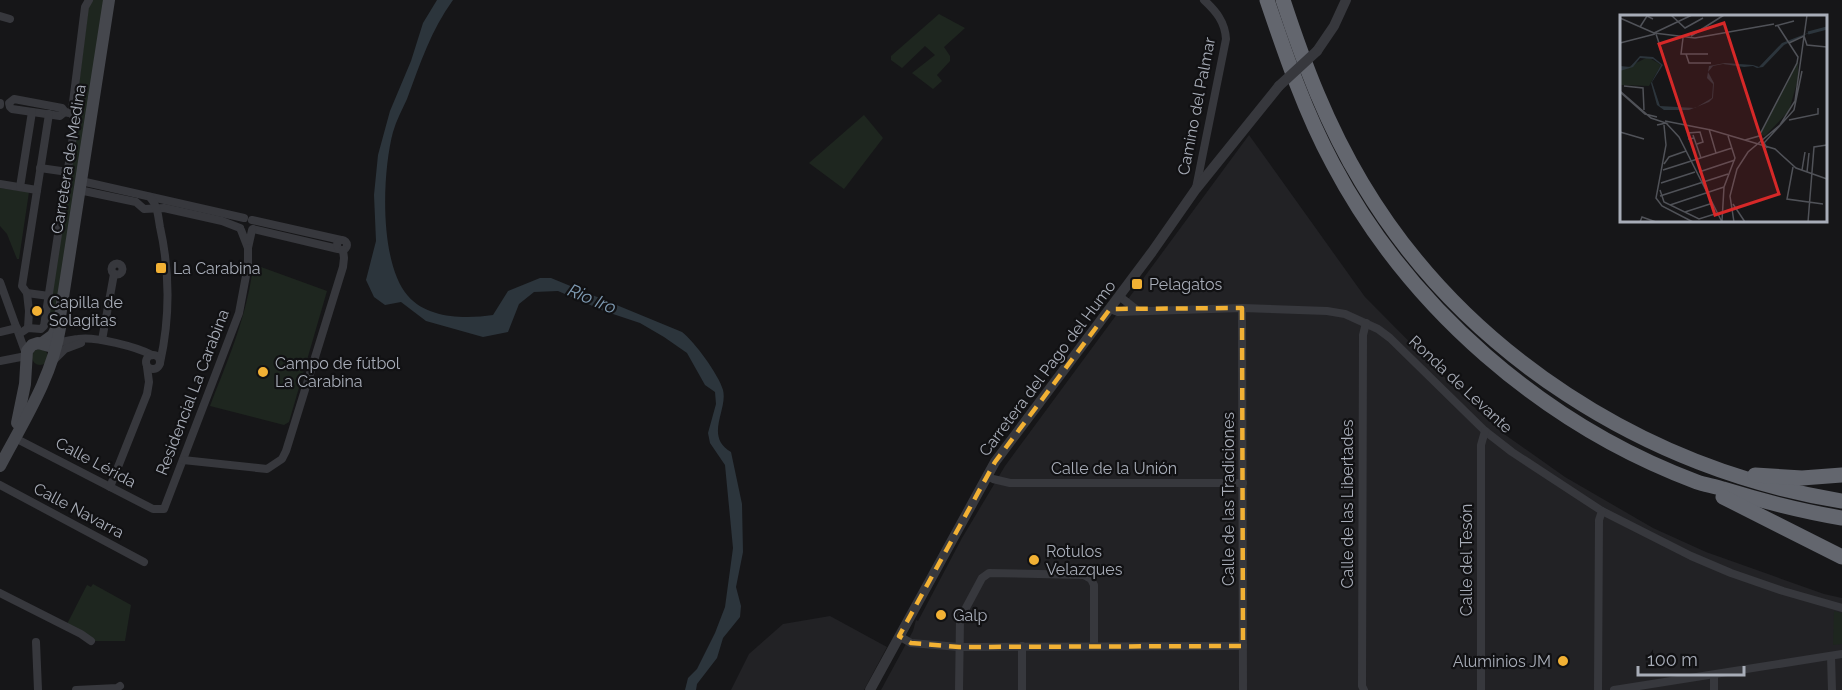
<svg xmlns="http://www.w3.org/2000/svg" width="1842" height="690" font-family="Raleway,sans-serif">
<rect width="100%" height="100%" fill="#161618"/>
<g fill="#222225">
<polygon points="1249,135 1365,297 1477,410 1504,434 1565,477 1653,528 1706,552 1824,594 1842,598 1842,690 881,690 913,631 916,620 918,621 962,538 1005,466"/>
<polygon points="830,616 887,647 864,690 731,690 749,654 783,624"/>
</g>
<g fill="#1e261f">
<polygon points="92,0 103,0 106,4 55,316 47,326 73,161 79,109 76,107 89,3"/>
<polygon points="939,14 965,28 944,47 950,56 950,61 937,75 942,81 933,89 912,73 935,55 925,46 902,68 891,60 891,56"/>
<polygon points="864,115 883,138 844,189 809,163"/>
<polygon points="0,188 29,192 19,259 17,259 7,234 0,226"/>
<path d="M261,267L327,291L289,422L284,425L210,406C227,362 245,321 252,274L260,275Z"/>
<circle cx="40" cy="357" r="8"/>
<polygon points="93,584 131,605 125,641 91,641 66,626 87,585 91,587"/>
<polygon points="1834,611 1842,613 1842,644 1833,645"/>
</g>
<path fill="#2c353c" d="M437,0H453C431,30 420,64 407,99C402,110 396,121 393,132C382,173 379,263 408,296C428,319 466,319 493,315L508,291L540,278H551L682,332C694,341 719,375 723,390C728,410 704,436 731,452L742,504L743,552L736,587L741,606L740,617L723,638L717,658L697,684L696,690H685L688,678L697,669L715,633L725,607L733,548L725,465L710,443L708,433L716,404L715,392L705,385L687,353L664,337L640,323L604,311L558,291L534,292L519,304L508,332L483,337L426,321L401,302L385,305L374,297L366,280L376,241L374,195L378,155L390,111L411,61L423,23Z"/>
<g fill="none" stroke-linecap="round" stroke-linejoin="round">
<g stroke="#37383d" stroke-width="8">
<polyline points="0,16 10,19"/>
<polygon points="14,99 62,108 65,112 60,116 12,109 10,107 9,103"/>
<polyline points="0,105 0,103"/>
<polyline points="65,112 69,113 72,110 85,7 89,0"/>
<polyline points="49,114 22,286 27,293 49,296"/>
<polyline points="40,168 68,172"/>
<polyline points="81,181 244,218"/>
<polyline points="0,184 37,190"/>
<polyline points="20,187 32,112"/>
<path d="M1196,188L1226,39C1225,22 1216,11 1204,0"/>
<polyline points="79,190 136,202 144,209 164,208 222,221 240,228"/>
<path d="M150,197C158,206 158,216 160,227C170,272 170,318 160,363"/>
<polyline points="252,220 341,240"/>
<polyline points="253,229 338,249"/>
<polyline points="241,230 248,248 252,230"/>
<circle cx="342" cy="245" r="5"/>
<circle cx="117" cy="269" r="5.5"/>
<polyline points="0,282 26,354"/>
<polyline points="27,293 29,311 28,328"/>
<polyline points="1119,296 1137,310"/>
<polyline points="1242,308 1243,690"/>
<polyline points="1110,309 1118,312 1242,308 1327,311 1345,314 1378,329 1390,338 1485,431 1512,452 1602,511 1691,556 1731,573 1783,591 1842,608"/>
<polyline points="0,332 17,328"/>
<polyline points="22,332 28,328 41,329 44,326 75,123 74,117 70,112"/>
<polyline points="102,340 114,274"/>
<path d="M55,343C63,342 70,340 78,339C95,336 137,347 152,355"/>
<circle cx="153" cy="362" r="7"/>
<polyline points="54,360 65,349 81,343"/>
<polyline points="0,361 26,356"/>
<polyline points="15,438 153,509 164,509 239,313 248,265 248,248"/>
<polyline points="183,460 267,469 282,459 286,451 343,267 344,258 343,250"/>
<polyline points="987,475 993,479 1010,483 1243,483"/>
<polyline points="0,485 144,562"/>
<polyline points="110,487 147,394 149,382 147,367"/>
<polyline points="0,593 81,634 91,641"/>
<polyline points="899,636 911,643 959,647 1243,646"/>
<polyline points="36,642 38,690"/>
<polyline points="1831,656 1832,690"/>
<polyline points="1714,675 1714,690"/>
<polyline points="76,690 117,688 120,686"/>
<polyline points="959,690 960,619 982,578 989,573 1084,575 1091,579 1094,585 1094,646"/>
<polyline points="1022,690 1022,646"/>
<polyline points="1364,690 1362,686 1363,335 1366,323"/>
<polyline points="1481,690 1481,445 1485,431"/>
<polyline points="1598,690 1599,520 1602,511"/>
<polyline points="1614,690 1842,654"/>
</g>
<g stroke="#37383d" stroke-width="10">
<polyline points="1317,51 1334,26 1346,0"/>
<polyline points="870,690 995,462 1152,252 1196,189 1279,86"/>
</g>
<g stroke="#45474d" stroke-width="12">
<polyline points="42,343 53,335 59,323 109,0"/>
<polyline points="17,423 25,384 27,351 32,345 38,343 49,346"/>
<path d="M0,466C23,422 52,378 60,328"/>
</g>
<g stroke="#63666e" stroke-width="15">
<path d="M1267,0C1286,56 1305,112 1333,164C1409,308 1544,425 1697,482C1705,485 1715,486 1723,489C1762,501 1801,511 1842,518"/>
<path d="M1283,0C1304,64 1327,125 1362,183C1464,354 1647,470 1842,501"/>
<polyline points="1755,475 1802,478 1842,475"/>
<polyline points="1723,497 1842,557"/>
</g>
<polyline stroke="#37383d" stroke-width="10" points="1279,86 1317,51"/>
</g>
<path fill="none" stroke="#f2b134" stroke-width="4.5" stroke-dasharray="12 8" stroke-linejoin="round" d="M1242,308L1243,646L959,647L911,643L899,636L995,462L1110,309Z"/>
<g fill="#f2b134" stroke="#111113" stroke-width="2">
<rect x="155" y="262" width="12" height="12" rx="3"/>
<rect x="1131" y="278" width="12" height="12" rx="3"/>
<circle cx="37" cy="311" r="6"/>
<circle cx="263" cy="372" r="6"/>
<circle cx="1034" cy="560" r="6"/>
<circle cx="941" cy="615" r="6"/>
<circle cx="1563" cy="661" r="6"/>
</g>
<g text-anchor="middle" stroke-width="4.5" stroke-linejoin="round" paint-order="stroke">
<g font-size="16" fill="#a8adb8" stroke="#111113">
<text transform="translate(1196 106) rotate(-79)" y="6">Camino del Palmar</text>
<text transform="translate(68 159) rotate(-81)" y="6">Carretera de Medina</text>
<text transform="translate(1047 368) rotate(-53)" y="6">Carretera del Pago del Humo</text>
<text transform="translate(1461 384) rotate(43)" y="6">Ronda de Levante</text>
<text transform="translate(192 392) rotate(-69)" y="6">Residencial La Carabina</text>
<text transform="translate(96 462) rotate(28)" y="6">Calle Lérida</text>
<text x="1114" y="474">Calle de la Unión</text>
<text transform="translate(1228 499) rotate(-90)" y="6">Calle de las Tradiciones</text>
<text transform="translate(1347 504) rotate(-90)" y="6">Calle de las Libertades</text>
<text transform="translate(79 510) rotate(28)" y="6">Calle Navarra</text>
<text transform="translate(1466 560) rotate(-90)" y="6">Calle del Tesón</text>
</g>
<g font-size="16" fill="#a8adb8" stroke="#111113" text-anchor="start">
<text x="173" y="274">La Carabina</text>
<text x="1149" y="290">Pelagatos</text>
<text x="49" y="308">Capilla de<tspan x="49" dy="18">Solagitas</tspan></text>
<text x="275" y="369">Campo de fútbol<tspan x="275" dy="18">La Carabina</tspan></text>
<text x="1046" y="557">Rotulos<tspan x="1046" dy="18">Velazques</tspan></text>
<text x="953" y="621">Galp</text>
<text x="1551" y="667" text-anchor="end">Aluminios JM</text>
</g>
<g font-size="18" font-style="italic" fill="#7f9bb3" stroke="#111113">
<text transform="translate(592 299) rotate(23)" y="6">Rio Iro</text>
</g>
</g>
<g transform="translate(1620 15)">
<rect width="207" height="207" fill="#161618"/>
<path d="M28,42L41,50L29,71L0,70V56ZM178,46V64L169,96L145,121L140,120Z" fill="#1e261f"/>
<path d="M193,16L164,30L143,52L137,53L133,51L124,52L103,49L93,51L88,57L94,68L93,83L89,87L69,95H44L37,90L31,68L41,50L33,44L20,43L13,52L0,56V51L10,52L20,41L33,42L43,50L32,67L40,91L75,93L92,83L93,69L87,63L89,51L105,48L133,50L139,52L162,28Z" fill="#2c353c"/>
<path fill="none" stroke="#2c353c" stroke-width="3" d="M188,18L207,13"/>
<path fill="none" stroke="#505258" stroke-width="1.5" d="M51,0L65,13L83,3M0,3L34,18L75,23M155,11L174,6M20,12L27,1L33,4M34,18L72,0M36,19L43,40M71,21L104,0M63,23L61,39H88M75,23L154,9M0,28L35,19M169,28L184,21L187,30L207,32M66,39L69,48H91M4,71L23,73L24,95M0,76L31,103L46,108L37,110M0,77L25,99L37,102M169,105L198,99V93M45,106L91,115L155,134L176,153L207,164M46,108L59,122L102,207M44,110L46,130L36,183L42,191L73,207M89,114L96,138M0,117L24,124M73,120L81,143M74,123L69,124L68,118L80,117L83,127L77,129M125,125L139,121L177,48L178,42L158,11M147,133L144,128L174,95L182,56M44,149L49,142L66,136M173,152L167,184L203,189M43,155L112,133M182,155L185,137M79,157L115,145M187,157L189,138M41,168L75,157M40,175L44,187L79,204L98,198M40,181L108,159M113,189L125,207M50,190L104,172M65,197L93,188M102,206L104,172L115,143L108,121M20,207L22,202L36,207M114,207L110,181L117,154L128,137L160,110L175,86L187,0M188,207L194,132L207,130"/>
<path fill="#d62828" fill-opacity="0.15" stroke="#d62828" stroke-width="3" d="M104,8L159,179L95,200L39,29Z"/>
<rect width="207" height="207" fill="none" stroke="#a8adb8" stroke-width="3"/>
</g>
<path d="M1638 666v9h106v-9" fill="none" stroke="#a8adb8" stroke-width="3"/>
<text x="1647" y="666" font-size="18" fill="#a8adb8" stroke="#111113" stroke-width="4.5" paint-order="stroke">100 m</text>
</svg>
